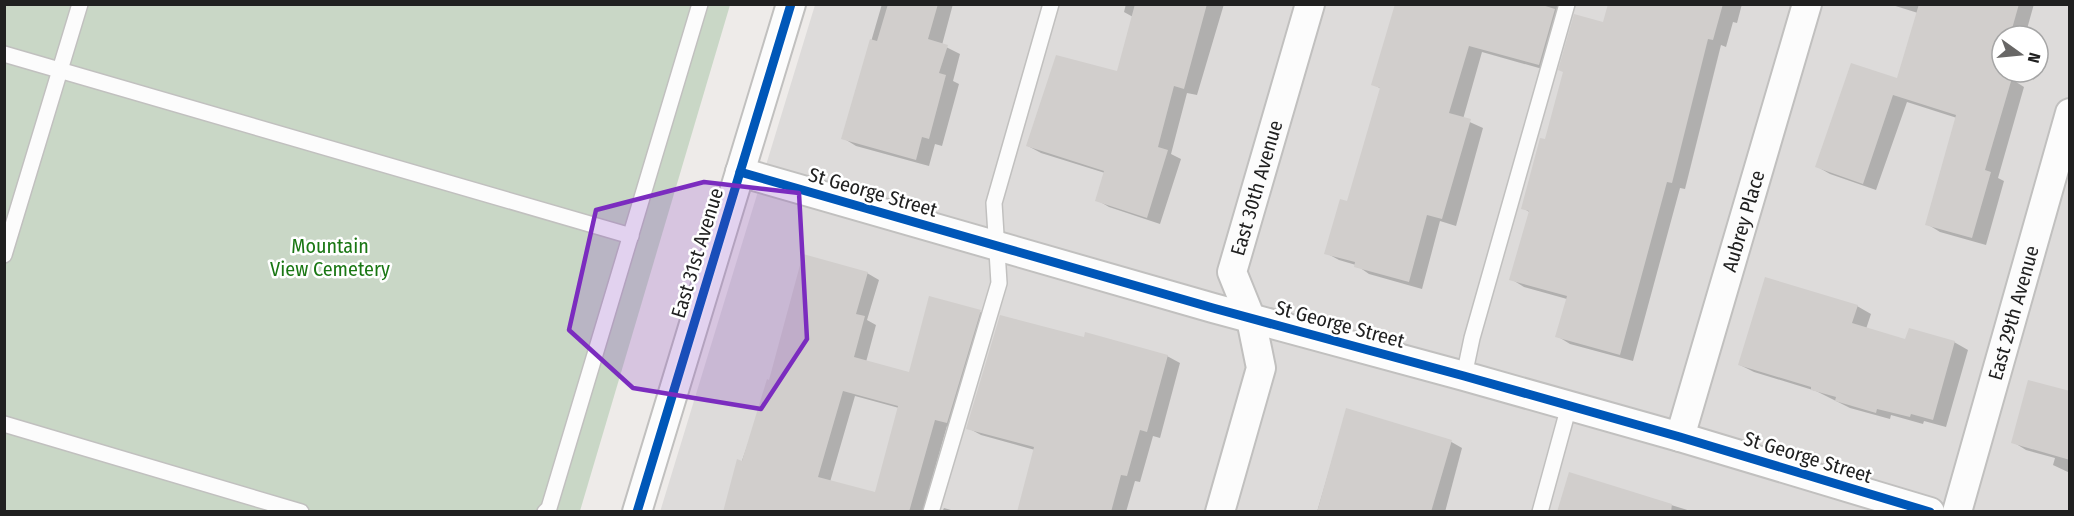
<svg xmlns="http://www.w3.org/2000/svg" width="2074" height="516" font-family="'Fira Sans Condensed',sans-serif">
<rect width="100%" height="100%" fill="#eeebe9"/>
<path fill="#dddbda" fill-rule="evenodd" d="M815,5H2069V511L660,512ZM2002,36H2038V72H2002Z"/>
<polygon fill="#c9d7c6" points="4,5 730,5 580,511 5,511"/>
<g fill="#0003" fill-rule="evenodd">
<polygon points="882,4 953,4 942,45 960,54 953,81 959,84 942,146 935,144 929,166 856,146 843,138"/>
<polygon points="1126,4 1224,4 1197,95 1187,93 1171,154 1181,159 1160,224 1109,207 1097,200 1105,173 1041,153 1028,146 1118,73 1133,17 1124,12"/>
<polygon points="1396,4 1562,4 1553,72 1482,52 1463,119 1483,128 1456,226 1440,221 1422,289 1369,274 1356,265 1339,260 1326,253 1348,203 1381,89 1373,84"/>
<polygon points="1610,4 1742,4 1737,23 1733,22 1726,47 1721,45 1685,189 1680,188 1633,361 1570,344 1557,336 1567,299 1524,287 1511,279 1531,213 1523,208 1546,141 1604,24"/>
<polygon points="1889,4 2034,4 2025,36 2002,36 2002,72 2015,72 2013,80 2024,87 1998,178 2004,181 1986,245 1940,232 1927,224 1957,118 1907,102 1876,190 1830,174 1816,166 1898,80 1918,13"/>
<path d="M867,273L879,280L867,320L876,325L866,362L910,374L980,312L992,318L959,429L947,426L925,503L936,509L935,512H724L770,381ZM855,396L899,408L876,494L830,482Z"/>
<polygon points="1857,306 1871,314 1866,329 1906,341 1954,342 1968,350 1946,427 1924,421 1923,424 1891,415 1890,419 1850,408 1816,391 1754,372 1740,365"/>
<polygon points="1085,339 1167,356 1180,363 1160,438 1153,436 1140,482 1135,481 1126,512 1036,512 1035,450 981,435 968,428"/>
<polygon points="2070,393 2070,473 2053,465 2055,458 2026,450 2013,442"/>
<polygon points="1347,410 1448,440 1462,448 1445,512 1317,512"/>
<polygon points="1570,474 1694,512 1559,512"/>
<polygon points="944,508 958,512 942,512"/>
</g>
<g fill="#d1cecc" fill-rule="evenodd">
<polygon points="888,4 938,4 928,39 948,45 939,73 946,75 929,139 922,137 916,160 841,139 870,39 877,41"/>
<polygon points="1135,4 1207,4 1184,89 1174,86 1158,147 1168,150 1147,218 1095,201 1104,171 1026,146 1056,55 1117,71"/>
<polygon points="1395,4 1539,4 1555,9 1539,65 1469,46 1449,113 1471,119 1442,219 1427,215 1409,282 1354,267 1355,262 1324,254 1340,199 1347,201 1380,88 1371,85"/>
<polygon points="1608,4 1723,4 1713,40 1708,39 1672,183 1667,182 1620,355 1555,337 1567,296 1509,280 1529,211 1521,209 1540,138 1545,139 1563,72 1558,70 1574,14 1603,22"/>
<polygon points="1919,4 2019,4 2010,36 2002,36 2002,64 1999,74 2012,78 1985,170 1991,172 1972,238 1925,225 1956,115 1893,95 1863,184 1815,167 1851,63 1897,78"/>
<path d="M803,254L868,272L856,314L865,316L854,357L909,372L929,296L981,310L947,423L935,420L909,512H723L737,459L742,461L767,379L769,380ZM843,391L898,406L875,492L818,477Z"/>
<polygon points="1765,277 1858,305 1852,323 1905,339 1909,328 1955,341 1933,420 1911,414 1910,417 1877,409 1876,413 1835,401 1836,397 1811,390 1811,387 1738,365"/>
<polygon points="1000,315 1084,337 1085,332 1168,355 1147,432 1140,430 1127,476 1121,475 1111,512 1017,512 1034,447 966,429"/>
<polygon points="2028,380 2070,391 2070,460 2011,443"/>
<polygon points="1346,408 1452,440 1431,512 1317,512"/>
<polygon points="1569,472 1672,504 1671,512 1557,512"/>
</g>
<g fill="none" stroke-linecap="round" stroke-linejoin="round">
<g stroke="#c1c0bf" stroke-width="18">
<g id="service">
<polyline points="4,54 631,236"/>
<polyline points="4,255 80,4"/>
<polyline points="1464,376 1472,338 1567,4"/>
<polyline points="4,424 301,512"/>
<polyline points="545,512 549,508 700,4"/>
<polyline points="931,512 999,283 994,203 1051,4"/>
<polyline points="1540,512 1569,406"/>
</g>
</g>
<g stroke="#c1c0bf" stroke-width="32">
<g id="minor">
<polyline points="740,172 1213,308 1464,376 1680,437 1930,512"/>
<path id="s1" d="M1680,437L1807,4"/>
<polyline points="637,512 791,4"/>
<path id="s2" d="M1220,512L1261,368L1251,319L1232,272L1310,4"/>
<path id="s3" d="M1957,512L2070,113"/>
</g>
</g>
<use href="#service" stroke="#fcfcfc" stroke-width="15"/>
<use href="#minor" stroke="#fcfcfc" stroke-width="28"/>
<g stroke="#fff" stroke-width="13">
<g id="cycleway">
<polyline points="740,172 1213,308 1464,376 1680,437 1930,512"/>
<polyline points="637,512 791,4"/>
</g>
</g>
<use href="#cycleway" stroke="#0057b8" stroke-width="9"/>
</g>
<path fill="#7b2cbf" fill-opacity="0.2" stroke="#7b2cbf" stroke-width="4.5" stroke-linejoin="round" d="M704,182L799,193L807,339L761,409L633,388L569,330L596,210Z"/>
<g text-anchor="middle" stroke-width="5" stroke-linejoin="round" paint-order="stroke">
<g font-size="20" fill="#202020" stroke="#fff">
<text dy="7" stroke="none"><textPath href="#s2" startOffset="338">East 30th Avenue</textPath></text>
<text transform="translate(873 192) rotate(16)" y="7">St George Street</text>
<text dy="7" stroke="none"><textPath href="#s1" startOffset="225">Aubrey Place</textPath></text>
<text transform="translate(697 253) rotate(-73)" y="7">East 31st Avenue</text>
<text dy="7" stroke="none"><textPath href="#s3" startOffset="207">East 29th Avenue</textPath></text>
<text transform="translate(1340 324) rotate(15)" y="7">St George Street</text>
<text transform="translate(1808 457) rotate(17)" y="7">St George Street</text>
</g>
<g font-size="20" fill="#1a7714" stroke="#fff">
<text x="330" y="253">Mountain<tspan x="330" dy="23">View Cemetery</tspan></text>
</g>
</g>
<rect width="2074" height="516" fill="none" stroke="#202020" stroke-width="12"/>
<g transform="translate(2020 54) rotate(105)"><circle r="28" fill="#ffffff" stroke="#a6a6a6" stroke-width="1.5"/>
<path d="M0-4.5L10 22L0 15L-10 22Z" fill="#686766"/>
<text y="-9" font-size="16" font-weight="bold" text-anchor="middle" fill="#202020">N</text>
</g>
</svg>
